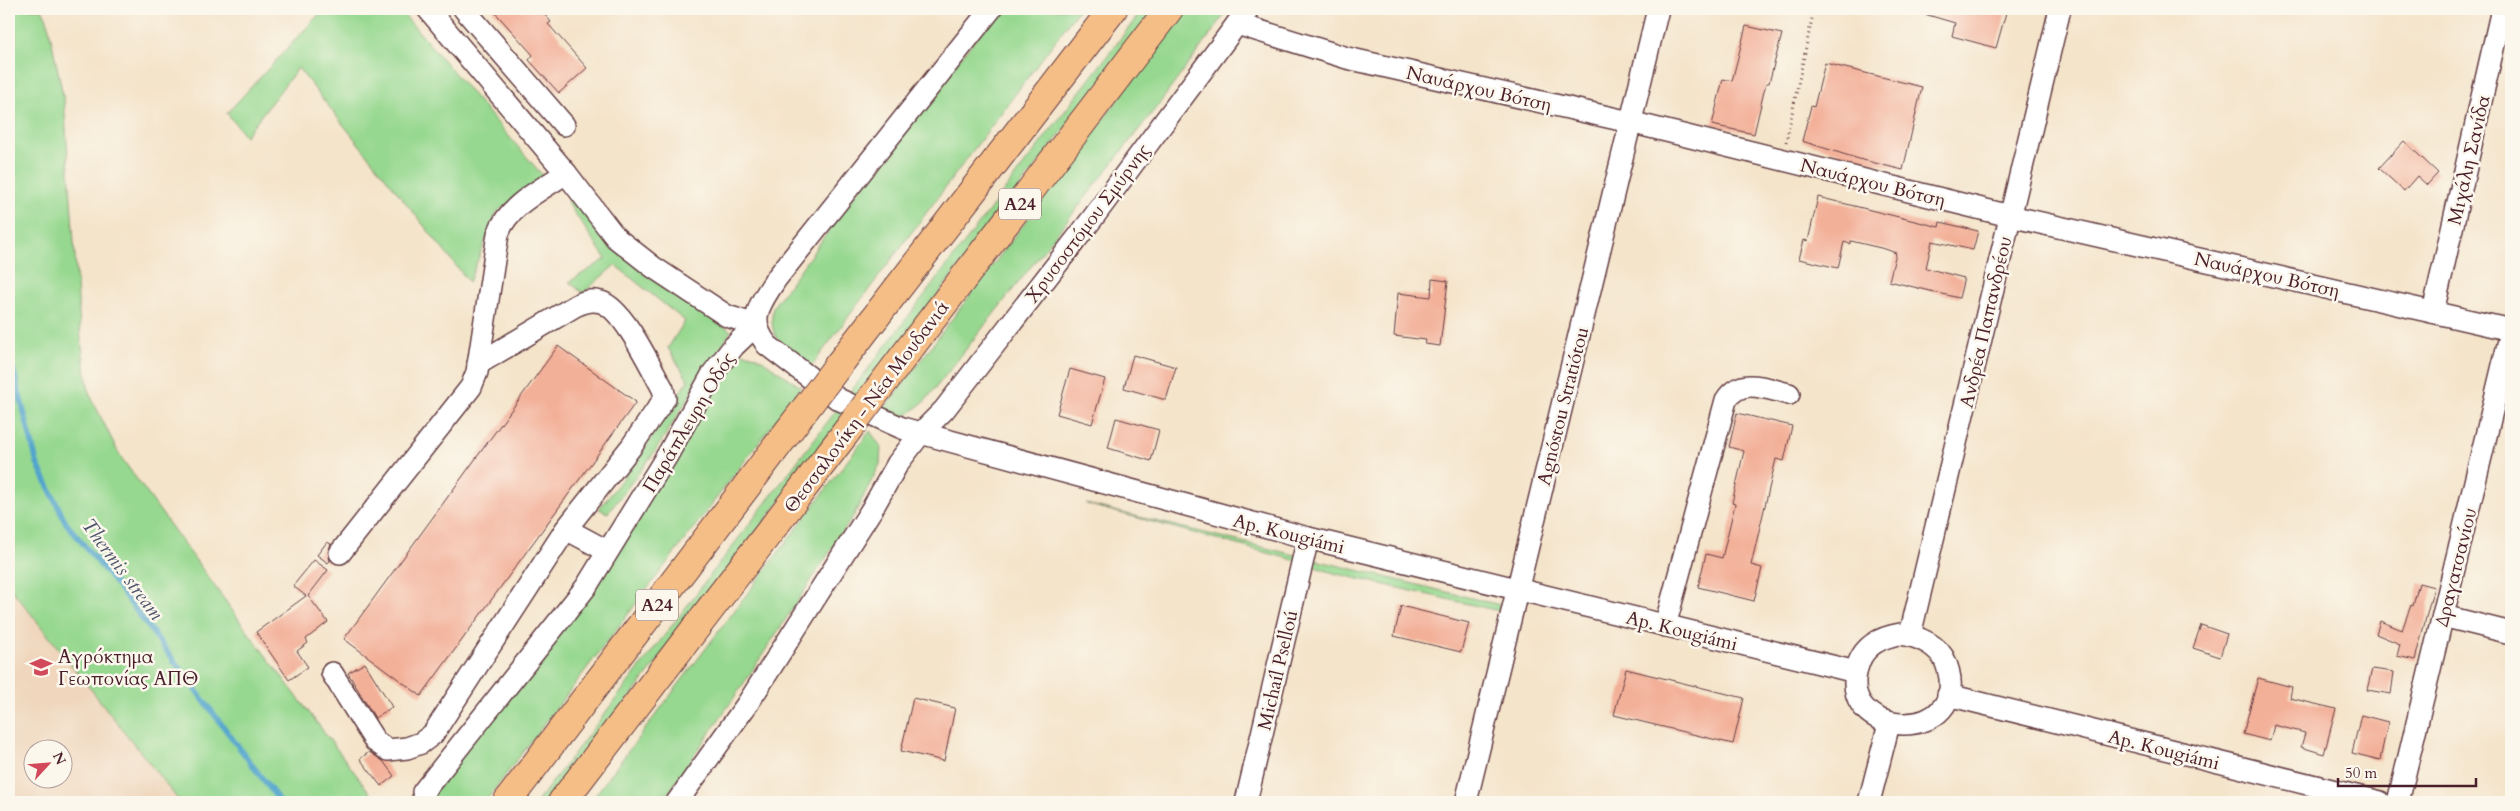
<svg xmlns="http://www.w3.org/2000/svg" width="2520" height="811" font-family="Cardo,serif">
<rect width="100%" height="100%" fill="#fbf7ec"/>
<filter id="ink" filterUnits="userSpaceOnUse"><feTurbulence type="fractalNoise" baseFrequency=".02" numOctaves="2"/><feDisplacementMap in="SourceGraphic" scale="10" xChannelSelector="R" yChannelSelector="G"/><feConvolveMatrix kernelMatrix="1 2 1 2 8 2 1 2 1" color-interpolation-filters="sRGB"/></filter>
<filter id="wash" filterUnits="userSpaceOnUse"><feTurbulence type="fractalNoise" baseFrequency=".0096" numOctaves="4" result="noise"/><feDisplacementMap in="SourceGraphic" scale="20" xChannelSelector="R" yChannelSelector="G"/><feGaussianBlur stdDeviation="1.12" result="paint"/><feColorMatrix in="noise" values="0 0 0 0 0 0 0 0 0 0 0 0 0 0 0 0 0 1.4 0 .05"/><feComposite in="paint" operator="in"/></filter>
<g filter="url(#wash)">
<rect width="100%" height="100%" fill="#f4e4ca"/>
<path fill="#efd6bc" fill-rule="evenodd" d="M9,586L180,802H9ZM32,748H62V778H32Z"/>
<g fill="#96d88f" stroke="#707c5d">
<polygon points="9,9 42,9 47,19 64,100 81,341 89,393 120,456 245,628 377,802 180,802 9,586"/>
<polygon points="324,9 399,9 544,177 497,212 469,282 298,68 245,136 227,113"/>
<path d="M999,9H1079L810,368C786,348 767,341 773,307L890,147Z"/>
<polygon points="1143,9 1156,9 550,802 537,802"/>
<polygon points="1187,9 1229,9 1159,104 926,400 905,417 880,414"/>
<polygon points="574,199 649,276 731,331 654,453 608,513 599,509 637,460 688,380 668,348 685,321 615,265 583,293 569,282 606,259 567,202"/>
<polygon points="744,353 756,356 801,387 485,802 423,802 686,433 734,362"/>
<polygon points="870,431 881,447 880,464 854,515 740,689 662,802 590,802"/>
<polygon points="1086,504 1500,605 1499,611 1337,574 1290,559"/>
</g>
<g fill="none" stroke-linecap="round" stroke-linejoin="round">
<g stroke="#51a4cc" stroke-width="5.5">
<polyline points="9,236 11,244 9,263"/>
<polyline points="9,353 37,463 66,523 120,589 280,802"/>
</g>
</g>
<g id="blocks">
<g fill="#f3b099">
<polygon points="492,9 540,9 551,22 548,24 587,68 559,93 529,60 533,55"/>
<polygon points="1922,9 2007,9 1996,48 1952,36 1955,23 1921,13"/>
<polygon points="1746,26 1782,34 1769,83 1766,83 1754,134 1712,125 1723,79 1732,81"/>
<polygon points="1825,63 1922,87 1903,170 1859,159 1802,141 1811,106 1814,107"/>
<polygon points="2404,141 2438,173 2427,185 2417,176 2404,191 2379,168"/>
<polygon points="1818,197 1939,227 1940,222 1978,231 1973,250 1932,241 1926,268 1964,278 1959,298 1889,281 1896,253 1885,249 1851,241 1850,244 1844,242 1838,268 1799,259 1804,240 1808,241"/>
<polygon points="1432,279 1448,281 1440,346 1425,344 1426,340 1394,336 1398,293 1431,297"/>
<polygon points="558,346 636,402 421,696 344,639"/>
<polygon points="1133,355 1176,367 1166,400 1124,388"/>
<polygon points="1070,369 1105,379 1092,424 1057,414"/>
<polygon points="1737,413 1792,426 1784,461 1776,459 1751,565 1762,568 1754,601 1698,587 1706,554 1722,558 1735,504 1732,503 1744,451 1729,447"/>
<polygon points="1116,418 1159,430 1151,461 1108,448"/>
<polygon points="327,542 331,544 328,552 330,561 328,563 317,555"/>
<polygon points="314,560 328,570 308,596 328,622 306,639 308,643 297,651 308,667 289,680 256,632 306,596 293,586"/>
<polygon points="2419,583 2434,587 2415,660 2397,656 2400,644 2376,634 2380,621 2402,630 2411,605 2413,606"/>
<polygon points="1401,606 1469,623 1461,652 1394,636"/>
<polygon points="2201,625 2227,634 2220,657 2193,648"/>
<polygon points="365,663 392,707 375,718 348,673"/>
<polygon points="1626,669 1744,698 1733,744 1614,715"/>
<polygon points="2372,669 2394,672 2391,694 2367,690"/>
<polygon points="2258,678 2292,687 2290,698 2336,709 2324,754 2301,747 2305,733 2274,725 2270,741 2243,734"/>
<polygon points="913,698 955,708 944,761 901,751"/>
<polygon points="2361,715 2388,722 2380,760 2352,753"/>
<polygon points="369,752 383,761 394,776 381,786 360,759"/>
</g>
</g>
</g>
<g filter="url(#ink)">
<use href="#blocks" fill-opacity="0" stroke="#643d43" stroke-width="1"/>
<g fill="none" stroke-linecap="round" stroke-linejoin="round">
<g stroke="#643d43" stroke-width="24">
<g id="minor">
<polyline points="428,9 566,173 616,238 653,267 727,316 756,325"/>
<polyline points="464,9 564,125"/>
<path d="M991,9L776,279C760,304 747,319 767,345L838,399L902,428L1308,538L1856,672"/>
<polyline points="1237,24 1347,58 1630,122 2010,216 2511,330"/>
<polyline points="2433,312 2502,9"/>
<polyline points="566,529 607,551"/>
<path d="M340,553L471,387L477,372L498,234C508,205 541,190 566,173"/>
<polyline points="2443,616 2511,633"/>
<path d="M1665,626L1726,400C1741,376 1767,389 1789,394"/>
<path d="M1900,634C1918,636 1939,645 1946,663C1977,746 1829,743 1859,662C1866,644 1882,637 1900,634Z"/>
<polyline points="1910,635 2060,9"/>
<path d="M332,673L375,741L388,750L407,748L421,743L433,734L566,529L631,447L665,398L663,389C651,368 624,309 601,302C591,299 583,302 575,306L478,364"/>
<polyline points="1948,695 2380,802"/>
<polyline points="423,792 586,587 668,454 713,373 734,346 756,325"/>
<polyline points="677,802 748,703 872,509 898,463 921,433 944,410 1092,219 1248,9"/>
<polyline points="1246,802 1308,538"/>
<polyline points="1466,802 1658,9"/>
<polyline points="1869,802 1889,724"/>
<polyline points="2398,802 2511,332"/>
</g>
</g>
<g stroke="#643d43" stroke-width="30">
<g id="highway">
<polyline points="837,367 1113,9"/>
<polyline points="871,399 1169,9"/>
<polyline points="507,802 806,408"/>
<polyline points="562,802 847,431"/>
</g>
</g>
<polyline stroke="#643d43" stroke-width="3" stroke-dasharray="1 4" stroke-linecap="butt" points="1786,142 1814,9"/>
<use href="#minor" stroke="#fff" stroke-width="21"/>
<use href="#highway" stroke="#f6be87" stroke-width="28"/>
<g stroke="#643d43" stroke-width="30" stroke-linecap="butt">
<g id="highway-bridge">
<polyline points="806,408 837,367"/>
<polyline points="847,431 871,399"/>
</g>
</g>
<use href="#highway-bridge" stroke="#f6be87" stroke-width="28"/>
</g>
</g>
<defs>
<g id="university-bare" transform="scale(1.725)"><path d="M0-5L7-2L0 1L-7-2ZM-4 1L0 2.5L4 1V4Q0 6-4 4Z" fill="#d1495b" stroke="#fbf7ec" stroke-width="2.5" paint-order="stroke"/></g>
</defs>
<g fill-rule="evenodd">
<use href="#university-bare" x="41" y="667"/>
</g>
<g text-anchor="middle" stroke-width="5" stroke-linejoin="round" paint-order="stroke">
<g fill="#fbf7ec" stroke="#7f6065" stroke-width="1">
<rect x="999" y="188.5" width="42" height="31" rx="4"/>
<rect x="636" y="589.5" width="42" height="31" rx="4"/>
</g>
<g font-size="18" font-weight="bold" fill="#4a1f2b">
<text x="1020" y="210">Α24</text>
<text x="657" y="611">Α24</text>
</g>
<g font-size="19" fill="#4a1f2b" stroke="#fbf7ec">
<text transform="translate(1479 88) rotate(13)" y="7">Ναυάρχου Βότση</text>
<text transform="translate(2468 160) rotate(-77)" y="7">Μιχάλη Σανίδα</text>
<text transform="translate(1873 182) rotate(14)" y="7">Ναυάρχου Βότση</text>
<text transform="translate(1087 223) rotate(-53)" y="7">Χρυσοστόμου Σμύρνης</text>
<text transform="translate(2267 274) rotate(13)" y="7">Ναυάρχου Βότση</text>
<text transform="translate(1985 322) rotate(-77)" y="7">Ανδρέα Παπανδρέου</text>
<text transform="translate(866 406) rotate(-53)" y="7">Θεσσαλονίκη - Νέα Μουδανιά</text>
<text transform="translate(1562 406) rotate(-76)" y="7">Agnóstou Stratiótou</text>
<text transform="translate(688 422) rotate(-59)" y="7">Παράπλευρη Οδός</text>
<text transform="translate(1289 533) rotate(14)" y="7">Ap. Kougiámi</text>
<text transform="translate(2455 567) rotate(-76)" y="7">Δραγατσανίου</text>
<text transform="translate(1682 630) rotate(14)" y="7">Ap. Kougiámi</text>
<text transform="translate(1277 670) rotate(-77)" y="7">Michaíl Pselloú</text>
<text transform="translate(2164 749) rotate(14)" y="7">Ap. Kougiámi</text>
</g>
<g font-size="19" fill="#4a1f2b" stroke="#fbf7ec" text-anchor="start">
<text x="58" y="663">Αγρόκτημα<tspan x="58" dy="22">Γεωπονίας ΑΠΘ</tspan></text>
</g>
<g font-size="20" font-style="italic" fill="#4d546b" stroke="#fbf7ec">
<text transform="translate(123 569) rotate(53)" y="7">Thermis stream</text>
</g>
</g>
<rect width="2520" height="811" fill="none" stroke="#fbf7ec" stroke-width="30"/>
<g transform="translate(48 764) rotate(64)"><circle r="24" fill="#fbf7ec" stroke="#b4a19f"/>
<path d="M0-4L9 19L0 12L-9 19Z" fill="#d1495b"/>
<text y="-8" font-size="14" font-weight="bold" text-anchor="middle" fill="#4a1f2b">N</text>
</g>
<path d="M2338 778v8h138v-8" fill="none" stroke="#4a1f2b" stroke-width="2.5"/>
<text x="2345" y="778" font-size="15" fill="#4a1f2b" stroke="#fbf7ec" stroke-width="4" paint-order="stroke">50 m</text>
</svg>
